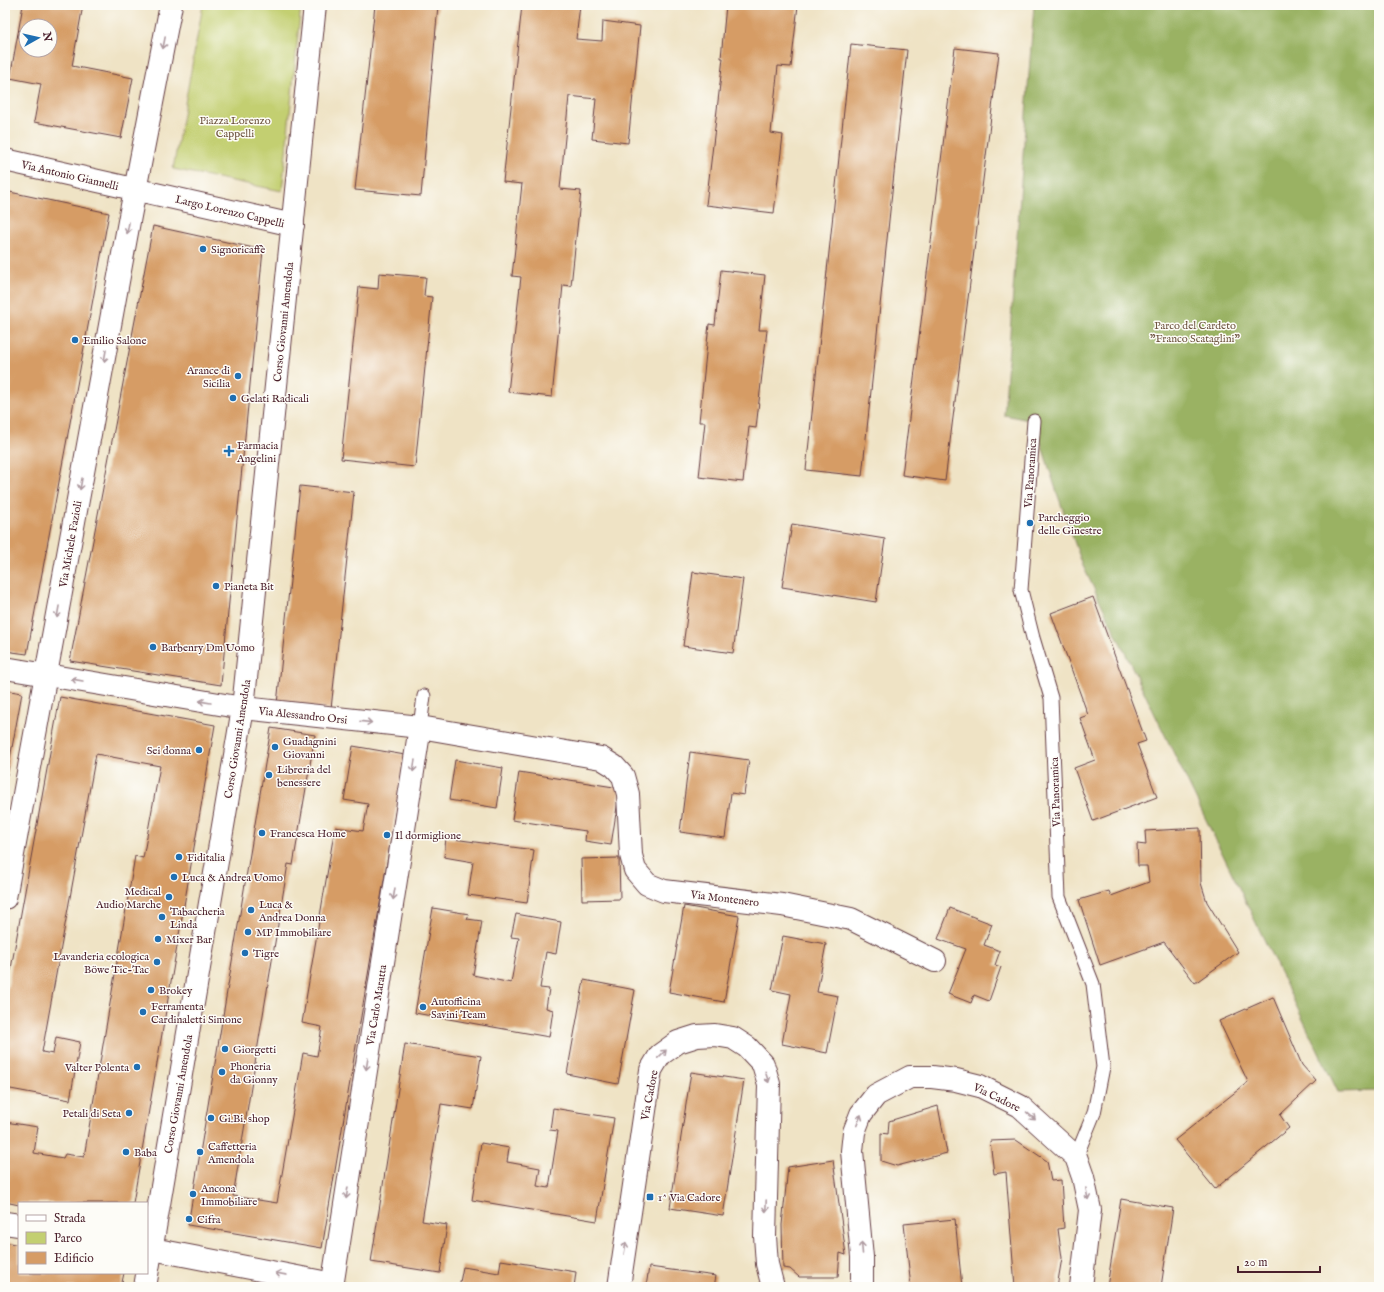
<svg xmlns="http://www.w3.org/2000/svg" width="1384" height="1292" font-family="'IM FELL English',serif">
<rect width="100%" height="100%" fill="#fdfcf7"/>
<filter id="ink" filterUnits="userSpaceOnUse"><feTurbulence type="fractalNoise" baseFrequency=".025" numOctaves="2"/><feDisplacementMap in="SourceGraphic" scale="8" xChannelSelector="R" yChannelSelector="G"/><feConvolveMatrix kernelMatrix="1 2 1 2 8 2 1 2 1" color-interpolation-filters="sRGB"/></filter>
<filter id="wash" filterUnits="userSpaceOnUse"><feTurbulence type="fractalNoise" baseFrequency=".012" numOctaves="4" result="noise"/><feDisplacementMap in="SourceGraphic" scale="16" xChannelSelector="R" yChannelSelector="G"/><feGaussianBlur stdDeviation="0.9" result="paint"/><feColorMatrix in="noise" values="0 0 0 0 0 0 0 0 0 0 0 0 0 0 0 0 0 1.4 0 .05"/><feComposite in="paint" operator="in"/></filter>
<g filter="url(#wash)">
<rect width="100%" height="100%" fill="#efe3c5"/>
<polygon fill="#c3cf71" stroke="#86774e" points="203,5 301,5 282,191 173,169"/>
<polygon fill="#9ab263" stroke="#726847" points="1034,5 1379,5 1379,1091 1338,1092 1083,566 1057,493 1034,421 1004,415"/>
<g id="blocks">
<g fill="#d69c65" fill-rule="evenodd">
<path d="M23,5H83L72,66L133,78L121,138L34,122L41,84L10,78ZM26,26H50V50H26Z"/>
<polygon points="375,5 438,5 421,196 355,190"/>
<polygon points="522,5 580,5 576,39 602,41 603,21 640,26 628,143 592,139 596,99 569,96 560,189 581,191 571,286 563,285 552,397 508,392 521,277 512,276 522,184 503,182"/>
<polygon points="726,5 798,5 791,67 778,66 771,133 783,135 774,213 706,205 723,58 721,58"/>
<polygon points="851,44 907,50 862,476 806,470"/>
<polygon points="955,48 999,53 945,481 902,475"/>
<polygon points="5,191 109,213 27,654 5,651"/>
<polygon points="153,226 263,250 221,685 70,661"/>
<polygon points="721,270 765,275 759,330 767,330 756,428 749,427 743,482 699,477 705,422 699,422 709,324 715,325"/>
<polygon points="379,273 426,277 424,296 432,297 415,467 341,459 359,287 378,289"/>
<polygon points="300,486 354,492 331,709 277,704"/>
<polygon points="792,524 885,539 876,602 782,587"/>
<polygon points="693,572 743,579 733,653 683,646"/>
<polygon points="1093,597 1146,741 1137,744 1157,797 1093,821 1074,768 1095,760 1080,718 1088,715 1051,613"/>
<polygon points="5,690 22,693 7,775 5,775"/>
<polygon points="60,697 215,725 133,1203 19,1203 19,1205 5,1202 5,1122 38,1127 34,1153 63,1158 65,1154 84,1157 135,856 143,858 160,766 96,754 42,1052 53,1054 56,1037 80,1042 70,1100 5,1088 5,1002"/>
<polygon points="271,728 315,735 293,865 288,864 233,1196 277,1203 303,1053 317,1056 322,1027 302,1023 335,827 363,831 368,804 344,800 353,746 405,755 322,1248 188,1225"/>
<polygon points="690,752 749,760 744,795 731,793 725,838 680,832"/>
<polygon points="455,760 503,768 497,808 449,800"/>
<polygon points="519,772 620,788 611,845 585,841 586,831 512,820"/>
<polygon points="1200,828 1201,883 1207,902 1238,952 1195,983 1164,942 1100,965 1079,900 1109,891 1111,896 1149,882 1147,866 1138,866 1137,844 1146,845 1145,831"/>
<polygon points="446,838 534,850 527,903 468,895 473,862 444,857"/>
<polygon points="619,858 620,899 582,900 581,859"/>
<polygon points="684,906 739,916 724,1002 669,992"/>
<polygon points="433,908 469,914 467,919 482,921 473,975 511,983 519,938 511,937 516,914 561,922 556,954 546,952 540,988 549,989 546,1008 553,1010 549,1037 415,1013"/>
<polygon points="950,908 992,924 984,945 1000,951 995,965 1001,967 989,1001 974,995 971,1003 948,994 966,949 938,939"/>
<polygon points="783,936 826,944 817,992 838,996 827,1053 782,1044 791,994 772,990"/>
<polygon points="584,980 635,990 618,1084 567,1074"/>
<polygon points="1273,997 1302,1065 1316,1081 1280,1115 1289,1128 1215,1189 1175,1140 1248,1082 1219,1021"/>
<polygon points="405,1044 481,1056 473,1109 441,1104 422,1221 447,1225 440,1273 371,1262"/>
<polygon points="691,1072 744,1080 723,1216 670,1208"/>
<polygon points="938,1106 947,1153 897,1166 881,1161 881,1133 888,1134 889,1121"/>
<polygon points="553,1108 614,1118 597,1221 472,1200 481,1143 509,1148 507,1162 540,1168 537,1186 549,1188 558,1131 550,1130"/>
<polygon points="1016,1140 1047,1161 1051,1181 1061,1180 1064,1228 1058,1229 1062,1258 1057,1287 1015,1287 1006,1172 994,1174 990,1141"/>
<polygon points="833,1160 846,1255 840,1253 838,1277 799,1277 790,1269 783,1268 782,1225 788,1167"/>
<polygon points="1121,1199 1173,1208 1161,1287 1107,1287"/>
<polygon points="955,1219 962,1287 911,1287 904,1224"/>
<polygon points="5,1242 19,1245 19,1273 124,1273 121,1287 5,1287"/>
<polygon points="501,1260 576,1272 574,1287 459,1287 463,1267 499,1273"/>
<polygon points="649,1267 716,1276 714,1287 646,1287"/>
</g>
</g>
</g>
<g filter="url(#ink)">
<use href="#blocks" fill-opacity="0" stroke="#633c42" stroke-width="1"/>
<g fill="none" stroke-linecap="round" stroke-linejoin="round">
<g stroke="#633c42" stroke-width="15">
<g id="service">
<polyline points="1034,421 1021,590 1033,638 1051,698 1059,897 1093,984 1103,1067 1094,1113 1076,1157"/>
<polyline points="420,727 424,696"/>
</g>
</g>
<g stroke="#633c42" stroke-width="24">
<g id="minor">
<polyline points="5,668 243,708 420,727 601,758 614,766 623,776 628,794 631,855 635,870 647,884 664,891 782,905 851,919 935,961"/>
<polyline points="5,898 130,216 171,5"/>
<polyline points="5,1223 19,1225"/>
<polyline points="147,1248 333,1284"/>
<polyline points="332,1287 420,727"/>
<polyline points="619,1287 651,1070 660,1055 678,1042 697,1036 715,1035 733,1038 747,1047 763,1064 769,1084 765,1236 767,1264 773,1287"/>
<polyline points="860,1287 862,1283 862,1257 852,1151 854,1132 861,1114 876,1095 910,1077 932,1077 956,1080 980,1086 1020,1106 1076,1157 1083,1177 1090,1210 1081,1287"/>
</g>
</g>
<g stroke="#633c42" stroke-width="24">
<g id="tertiary">
<polyline points="5,160 293,225"/>
<polyline points="145,1287 243,708 315,5"/>
</g>
</g>
<use href="#service" stroke="#fff" stroke-width="13"/>
<use href="#minor" stroke="#fff" stroke-width="22"/>
<use href="#tertiary" stroke="#fff" stroke-width="22"/>
</g>
<defs><path id="oneway-shaft" d="M-6 0H5M1.5-3L5.5 0L1.5 3" fill="none" stroke-width="1.6" stroke-linecap="round" stroke-linejoin="round"/></defs>
<g stroke="#ae9aa0">
<use href="#oneway-shaft" transform="translate(164 43) rotate(101)"/>
<use href="#oneway-shaft" transform="translate(128 228) rotate(100)"/>
<use href="#oneway-shaft" transform="translate(105 356) rotate(100)"/>
<use href="#oneway-shaft" transform="translate(81 484) rotate(100)"/>
<use href="#oneway-shaft" transform="translate(58 612) rotate(100)"/>
<use href="#oneway-shaft" transform="translate(77 680) rotate(-170)"/>
<use href="#oneway-shaft" transform="translate(205 702) rotate(-170)"/>
<use href="#oneway-shaft" transform="translate(366 722) rotate(6)"/>
<use href="#oneway-shaft" transform="translate(414 766) rotate(99)"/>
<use href="#oneway-shaft" transform="translate(394 894) rotate(99)"/>
<use href="#oneway-shaft" transform="translate(662 1054) rotate(-44)"/>
<use href="#oneway-shaft" transform="translate(367 1064) rotate(99)"/>
<use href="#oneway-shaft" transform="translate(767 1077) rotate(72)"/>
<use href="#oneway-shaft" transform="translate(1031 1116) rotate(41)"/>
<use href="#oneway-shaft" transform="translate(859 1120) rotate(-68)"/>
<use href="#oneway-shaft" transform="translate(347 1193) rotate(99)"/>
<use href="#oneway-shaft" transform="translate(1087 1194) rotate(79)"/>
<use href="#oneway-shaft" transform="translate(766 1206) rotate(92)"/>
<use href="#oneway-shaft" transform="translate(625 1248) rotate(-82)"/>
<use href="#oneway-shaft" transform="translate(862 1248) rotate(-95)"/>
<use href="#oneway-shaft" transform="translate(281 1274) rotate(-169)"/>
</g>
</g>
<g fill="#1f6fb2" stroke="#fdfcf7" stroke-width="1.5">
<circle cx="203" cy="249" r="4"/>
<circle cx="75" cy="340" r="4"/>
<circle cx="238" cy="376" r="4"/>
<circle cx="233" cy="398" r="4"/>
<path d="M227 445h4v4h4v4h-4v4h-4v-4h-4v-4h4z"/>
<circle cx="1030" cy="523" r="4"/>
<circle cx="216" cy="586" r="4"/>
<circle cx="153" cy="647" r="4"/>
<circle cx="275" cy="747" r="4"/>
<circle cx="199" cy="750" r="4"/>
<circle cx="269" cy="775" r="4"/>
<circle cx="262" cy="833" r="4"/>
<circle cx="387" cy="835" r="4"/>
<circle cx="179" cy="857" r="4"/>
<circle cx="174" cy="877" r="4"/>
<circle cx="169" cy="897" r="4"/>
<circle cx="251" cy="910" r="4"/>
<circle cx="162" cy="917" r="4"/>
<circle cx="248" cy="932" r="4"/>
<circle cx="158" cy="939" r="4"/>
<circle cx="245" cy="953" r="4"/>
<circle cx="157" cy="962" r="4"/>
<circle cx="151" cy="990" r="4"/>
<circle cx="423" cy="1007" r="4"/>
<circle cx="143" cy="1012" r="4"/>
<circle cx="225" cy="1049" r="4"/>
<circle cx="137" cy="1067" r="4"/>
<circle cx="222" cy="1072" r="4"/>
<circle cx="129" cy="1113" r="4"/>
<circle cx="211" cy="1118" r="4"/>
<circle cx="126" cy="1152" r="4"/>
<circle cx="200" cy="1152" r="4"/>
<circle cx="193" cy="1194" r="4"/>
<rect x="646" y="1193" width="8" height="8" rx="2"/>
<circle cx="189" cy="1219" r="4"/>
</g>
<g text-anchor="middle" stroke-width="3" stroke-linejoin="round" paint-order="stroke">
<g font-size="11" fill="#6e5440" stroke="#fdfcf7">
<text x="235" y="124">Piazza Lorenzo<tspan x="235" dy="13">Cappelli</tspan></text>
<text x="1195" y="329">Parco del Cardeto<tspan x="1195" dy="13">"Franco Scataglini"</tspan></text>
</g>
<g font-size="11" fill="#4a1f2b" stroke="#fdfcf7">
<text transform="translate(70 175) rotate(13)" y="4">Via Antonio Giannelli</text>
<text transform="translate(230 211) rotate(13)" y="4">Largo Lorenzo Cappelli</text>
<text transform="translate(283 322) rotate(-84)" y="4">Corso Giovanni Amendola</text>
<text transform="translate(1030 473) rotate(-86)" y="4">Via Panoramica</text>
<text transform="translate(70 544) rotate(-80)" y="4">Via Michele Fazioli</text>
<text transform="translate(303 715) rotate(6)" y="4">Via Alessandro Orsi</text>
<text transform="translate(237 739) rotate(-81)" y="4">Corso Giovanni Amendola</text>
<text transform="translate(1055 792) rotate(-92)" y="4">Via Panoramica</text>
<text transform="translate(725 898) rotate(7)" y="4">Via Montenero</text>
<text transform="translate(376 1005) rotate(-81)" y="4">Via Carlo Maratta</text>
<text transform="translate(178 1094) rotate(-80)" y="4">Corso Giovanni Amendola</text>
<text transform="translate(649 1095) rotate(-79)" y="4">Via Cadore</text>
<text transform="translate(997 1097) rotate(26)" y="4">Via Cadore</text>
</g>
<g font-size="11" fill="#4a1f2b" stroke="#fdfcf7" text-anchor="start">
<text x="211" y="253">Signoricaffè</text>
<text x="83" y="344">Emilio Salone</text>
<text x="230" y="374" text-anchor="end">Arance di<tspan x="230" dy="13">Sicilia</tspan></text>
<text x="241" y="402">Gelati Radicali</text>
<text x="237" y="449">Farmacia<tspan x="237" dy="13">Angelini</tspan></text>
<text x="1038" y="521">Parcheggio<tspan x="1038" dy="13">delle Ginestre</tspan></text>
<text x="224" y="590">Pianeta Bit</text>
<text x="161" y="651">Barbenry Dm Uomo</text>
<text x="283" y="745">Guadagnini<tspan x="283" dy="13">Giovanni</tspan></text>
<text x="191" y="754" text-anchor="end">Sei donna</text>
<text x="277" y="773">Libreria del<tspan x="277" dy="13">benessere</tspan></text>
<text x="270" y="837">Francesca Home</text>
<text x="395" y="839">Il dormiglione</text>
<text x="187" y="861">Fiditalia</text>
<text x="182" y="881">Luca &amp; Andrea Uomo</text>
<text x="161" y="895" text-anchor="end">Medical<tspan x="161" dy="13">Audio Marche</tspan></text>
<text x="259" y="908">Luca &amp;<tspan x="259" dy="13">Andrea Donna</tspan></text>
<text x="170" y="915">Tabaccheria<tspan x="170" dy="13">Linda</tspan></text>
<text x="256" y="936">MP Immobiliare</text>
<text x="166" y="943">Mixer Bar</text>
<text x="253" y="957">Tigre</text>
<text x="149" y="960" text-anchor="end">Lavanderia ecologica<tspan x="149" dy="13">Böwe Tic-Tac</tspan></text>
<text x="159" y="994">Brokey</text>
<text x="431" y="1005">Autofficina<tspan x="431" dy="13">Savini Team</tspan></text>
<text x="151" y="1010">Ferramenta<tspan x="151" dy="13">Cardinaletti Simone</tspan></text>
<text x="233" y="1053">Giorgetti</text>
<text x="230" y="1070">Phoneria<tspan x="230" dy="13">da Gionny</tspan></text>
<text x="129" y="1071" text-anchor="end">Valter Polenta</text>
<text x="121" y="1117" text-anchor="end">Petali di Seta</text>
<text x="219" y="1122">Gi.Bi. shop</text>
<text x="208" y="1150">Caffetteria<tspan x="208" dy="13">Amendola</tspan></text>
<text x="134" y="1156">Baba</text>
<text x="201" y="1192">Ancona<tspan x="201" dy="13">Immobiliare</tspan></text>
<text x="658" y="1201">1^ Via Cadore</text>
<text x="197" y="1223">Cifra</text>
</g>
</g>
<rect width="1384" height="1292" fill="none" stroke="#fdfcf7" stroke-width="20"/>
<rect x="18" y="1202" width="130" height="72" fill="#fdfcf7" stroke="#b5a4a5"/>
<rect x="26" y="1215" width="20" height="6" fill="#ffffff" stroke="#b5a4a5"/>
<text x="54" y="1222" font-size="12" fill="#4a1f2b">Strada</text>
<rect x="26" y="1232" width="20" height="12" fill="#c3cf71" stroke="#b5a4a5"/>
<text x="54" y="1242" font-size="12" fill="#4a1f2b">Parco</text>
<rect x="26" y="1252" width="20" height="12" fill="#d69c65" stroke="#b5a4a5"/>
<text x="54" y="1262" font-size="12" fill="#4a1f2b">Edificio</text>
<g transform="translate(38 38) rotate(82)"><circle r="19" fill="#fdfcf7" stroke="#b5a4a5"/>
<path d="M0-3L7 15L0 10L-7 15Z" fill="#1f6fb2"/>
<text y="-6" font-size="11" font-weight="bold" text-anchor="middle" fill="#4a1f2b">N</text>
</g>
<path d="M1238 1266v6h82v-6" fill="none" stroke="#4a1f2b" stroke-width="2"/>
<text x="1244" y="1266" font-size="12" fill="#4a1f2b" stroke="#fdfcf7" stroke-width="3" paint-order="stroke">20 m</text>
</svg>
